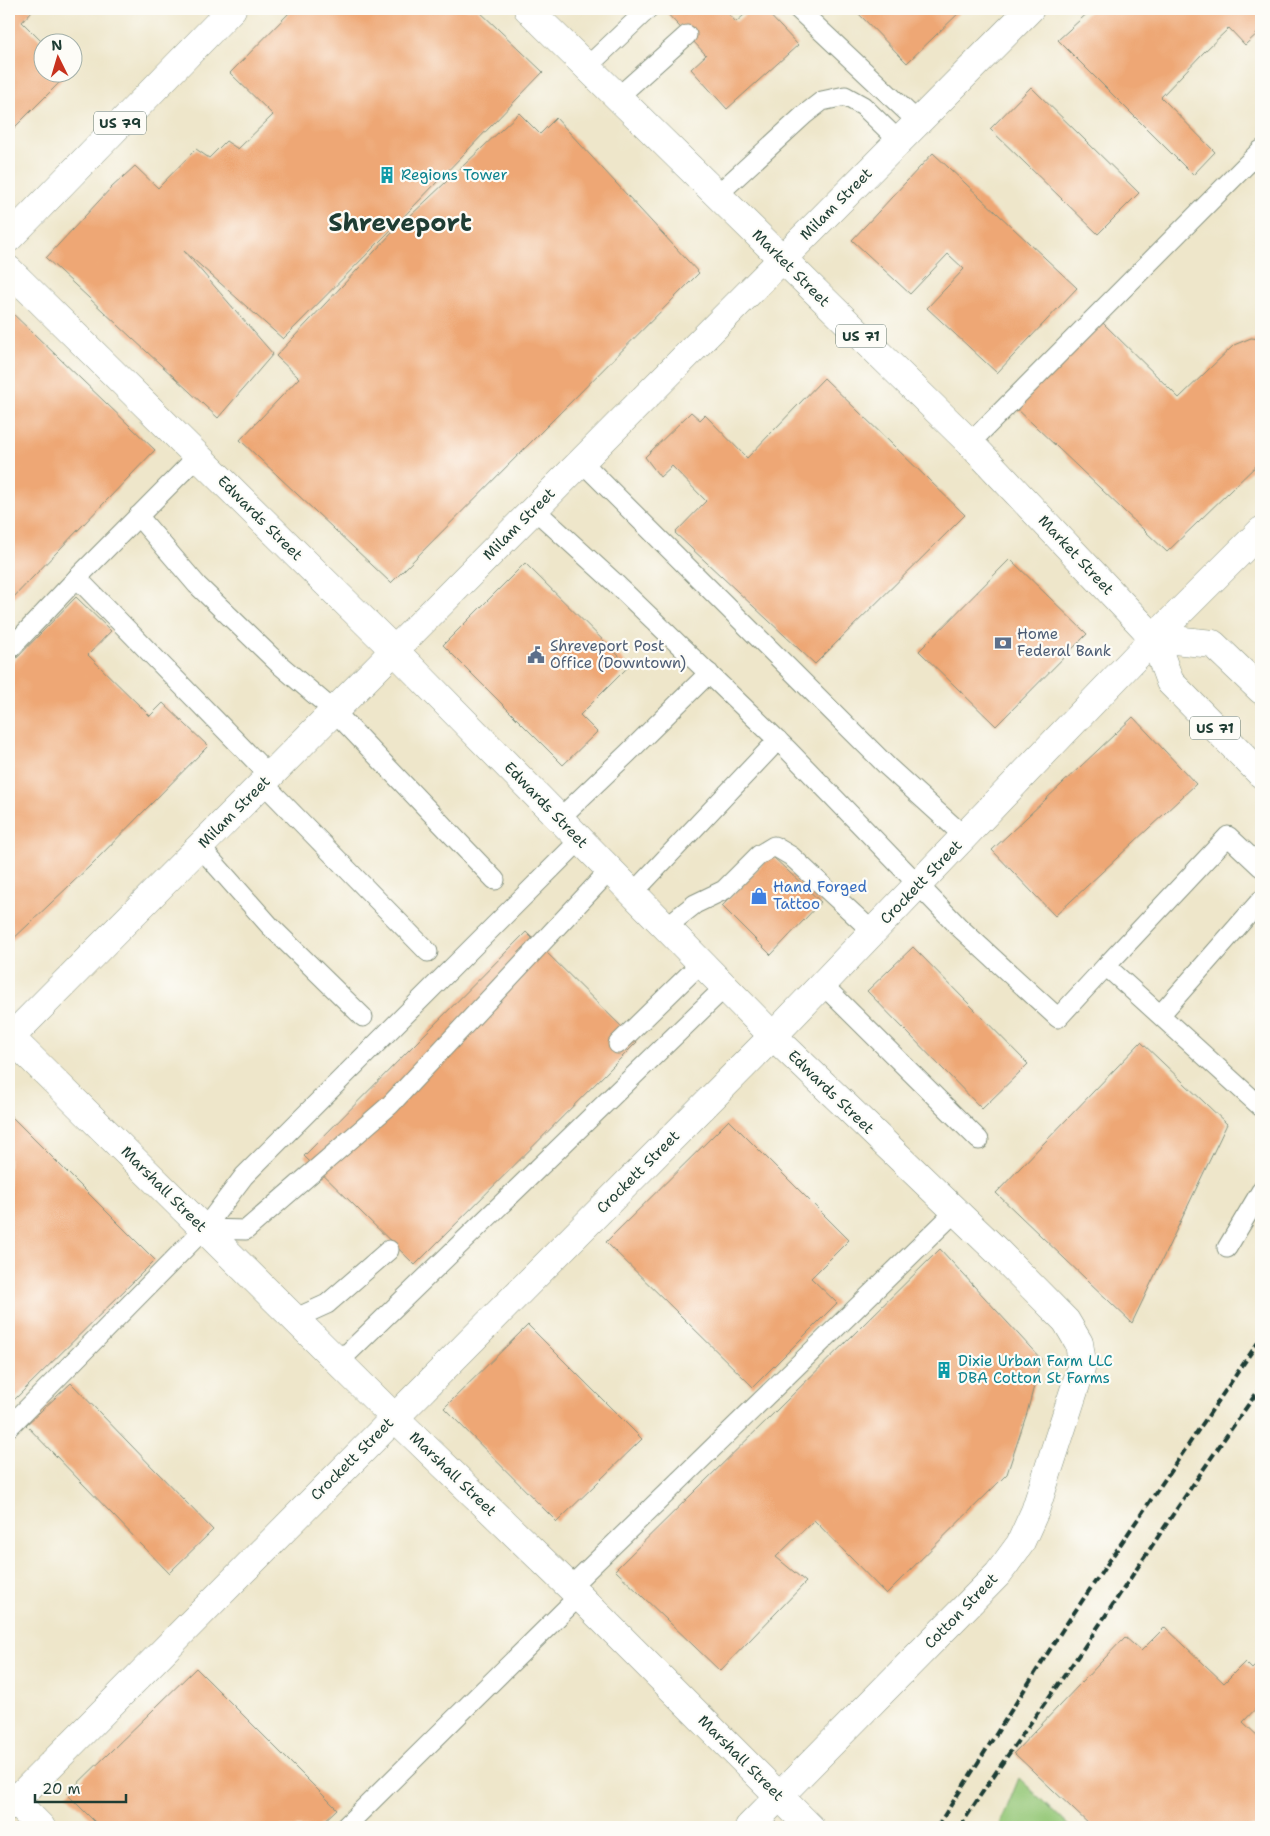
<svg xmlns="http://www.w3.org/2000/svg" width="1270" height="1836" font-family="'Shantell Sans',sans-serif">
<rect width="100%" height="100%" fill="#fdfcf7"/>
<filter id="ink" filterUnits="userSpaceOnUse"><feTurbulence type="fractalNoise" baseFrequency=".02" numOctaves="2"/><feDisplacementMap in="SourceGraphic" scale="10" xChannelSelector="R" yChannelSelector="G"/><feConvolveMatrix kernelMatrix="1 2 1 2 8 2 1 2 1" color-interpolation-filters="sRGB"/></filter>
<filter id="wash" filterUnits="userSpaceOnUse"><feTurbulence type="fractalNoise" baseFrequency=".0096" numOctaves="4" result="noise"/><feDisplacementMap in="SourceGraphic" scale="20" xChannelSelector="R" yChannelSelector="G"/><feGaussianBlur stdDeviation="1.12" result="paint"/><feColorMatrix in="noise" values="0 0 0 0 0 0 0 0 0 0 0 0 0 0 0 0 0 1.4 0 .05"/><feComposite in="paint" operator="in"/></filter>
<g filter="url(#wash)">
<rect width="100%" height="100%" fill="#eee6ca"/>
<polygon fill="#95c878" stroke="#5a8256" points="1019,1778 1070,1827 999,1827"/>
<g id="blocks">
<g fill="#eea775">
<polygon points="9,9 30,9 32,11 22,22 42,42 42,72 70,72 9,133"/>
<polygon points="293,9 477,9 543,72 386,235 283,339 184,251 273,354 218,418 46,258 111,188 135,166 158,188 196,149 209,158 226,141 238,149 273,115 230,73"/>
<polygon points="663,9 724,9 736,22 751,9 764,9 798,45 727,109 691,69 706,55"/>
<polygon points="854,9 963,9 907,63"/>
<polygon points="1092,9 1258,9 1261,12 1261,30 1245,45 1229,28 1204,52 1161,97 1215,152 1193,175 1058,40"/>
<polygon points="1031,87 1139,193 1098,234 990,129"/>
<polygon points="519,113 540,134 556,118 699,273 391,583 240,440 299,378 276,356 391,234"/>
<polygon points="933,153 1077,288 997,373 927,308 964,269 948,254 910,294 852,240"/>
<polygon points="9,310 155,450 9,602"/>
<polygon points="1100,320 1179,398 1234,345 1251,338 1261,339 1261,461 1167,552 1013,405"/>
<polygon points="824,378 965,515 815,664 675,533 706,501 672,466 660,477 645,457 691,412 700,420 705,415 747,458"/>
<polygon points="1010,559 1087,634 996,726 919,651"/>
<polygon points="525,563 629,666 580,715 597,732 563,765 443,645"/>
<polygon points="76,597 111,631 88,655 150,716 163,703 208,746 91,865 9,943 9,666"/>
<polygon points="1133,717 1196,784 1055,916 992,850"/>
<polygon points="771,855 821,902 771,955 722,906"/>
<polygon points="526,932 637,1042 415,1265 304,1156"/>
<polygon points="913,947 1028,1064 982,1109 867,991"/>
<polygon points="1141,1042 1227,1124 1132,1323 996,1193"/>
<polygon points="9,1114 155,1260 9,1405"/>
<polygon points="729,1120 849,1240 811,1278 837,1303 753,1387 606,1242"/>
<polygon points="940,1249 1041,1359 1027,1413 1007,1474 886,1594 814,1520 776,1557 806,1582 720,1671 615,1570"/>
<polygon points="528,1325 642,1439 557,1522 444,1408"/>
<polygon points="71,1383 213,1530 169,1573 26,1425"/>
<polygon points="1165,1627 1224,1683 1245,1662 1252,1669 1261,1660 1261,1703 1243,1722 1261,1739 1261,1827 1092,1827 1014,1753 1125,1637 1141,1651"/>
<polygon points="196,1668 337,1809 318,1827 100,1827 67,1794"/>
</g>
</g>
</g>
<g filter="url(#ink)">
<use href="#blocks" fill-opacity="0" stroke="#86927f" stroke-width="1"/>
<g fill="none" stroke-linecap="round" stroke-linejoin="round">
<g stroke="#86927f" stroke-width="21">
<g id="service">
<polyline points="798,9 918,122"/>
<polyline points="587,67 648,9"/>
<polyline points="618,97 687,35"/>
<polyline points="717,195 804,115 822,101 845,96 863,106 899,141"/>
<polyline points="970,443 1261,150"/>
<polyline points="581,461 888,767 964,836"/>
<polyline points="534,509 615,583 788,750 960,928 1058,1018 1106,966 1261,1107"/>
<polyline points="138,516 197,585 280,665 334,711 495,880"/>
<polyline points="77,578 270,776"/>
<polyline points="9,650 77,578 198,456"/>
<polyline points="263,783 428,952"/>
<polyline points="559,819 628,753 709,673"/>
<polyline points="200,847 270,926 363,1017"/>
<polyline points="633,893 778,740"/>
<polyline points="666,927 695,904 724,890 759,855 774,846 791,856 873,932"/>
<polyline points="1106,966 1228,836 1261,867"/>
<polyline points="823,985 979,1140"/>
<polyline points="1161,1014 1261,900"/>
<polyline points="618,1044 701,963"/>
<polyline points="204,1229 246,1230 390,1105 610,870"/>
<polyline points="1227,1248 1261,1191"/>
<polyline points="294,1319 327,1304 389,1250"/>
<polyline points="333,1356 348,1353 725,987"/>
<polyline points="9,1427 204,1229 244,1176 580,840"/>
<polyline points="570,1587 956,1211"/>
<polyline points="345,1827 579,1596"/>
</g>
</g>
<g stroke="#86927f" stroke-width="29">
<g id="minor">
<polyline points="9,270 394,650 773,1036 996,1250 1066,1321 1079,1343 1081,1356 1081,1369 1035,1511 1020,1544 998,1574 749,1827"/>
<polyline points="9,1795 41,1827"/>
</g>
</g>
<g stroke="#86927f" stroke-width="29">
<g id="tertiary">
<polyline points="9,1036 394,1417 570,1587 810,1827"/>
<polyline points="9,1039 1030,9"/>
<polyline points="9,1807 773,1036 1154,638 1261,531"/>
</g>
</g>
<g stroke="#86927f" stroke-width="29">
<g id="primary">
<polyline points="528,9 970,443 1154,638 1170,682 1261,774"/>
<polyline points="9,238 232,9"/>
<polyline points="1154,638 1213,644 1261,690"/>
</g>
</g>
<use href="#service" stroke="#fff" stroke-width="19"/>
<use href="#minor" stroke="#fff" stroke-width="28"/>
<use href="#tertiary" stroke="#fff" stroke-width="28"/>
<use href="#primary" stroke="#fff" stroke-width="28"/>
<g stroke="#1f3d34" stroke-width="4" stroke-dasharray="8 4" stroke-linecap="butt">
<polyline points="937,1827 1063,1629 1261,1338"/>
<path d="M960,1827C1000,1763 1046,1703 1089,1640C1146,1556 1201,1470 1261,1387"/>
</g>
</g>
</g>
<defs>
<g id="building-bare" transform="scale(1.35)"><path d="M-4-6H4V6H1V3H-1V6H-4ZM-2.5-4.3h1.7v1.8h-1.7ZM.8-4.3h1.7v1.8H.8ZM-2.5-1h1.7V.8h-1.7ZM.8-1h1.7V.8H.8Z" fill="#0f9aa8" stroke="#fdfcf7" stroke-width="2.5" paint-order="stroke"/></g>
<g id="bank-bare" transform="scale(1.35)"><path d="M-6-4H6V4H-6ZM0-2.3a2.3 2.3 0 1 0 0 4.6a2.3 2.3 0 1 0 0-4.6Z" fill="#5c6f8a" stroke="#fdfcf7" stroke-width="2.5" paint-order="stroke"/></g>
<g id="civic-bare" transform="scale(1.35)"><path d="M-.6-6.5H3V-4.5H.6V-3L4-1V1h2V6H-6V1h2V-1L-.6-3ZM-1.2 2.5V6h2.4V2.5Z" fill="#5c6f8a" stroke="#fdfcf7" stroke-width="2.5" paint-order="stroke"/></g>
<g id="shop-bare" transform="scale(1.35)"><path d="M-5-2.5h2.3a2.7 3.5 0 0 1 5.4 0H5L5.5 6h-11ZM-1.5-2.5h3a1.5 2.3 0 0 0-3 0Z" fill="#3f7fe0" stroke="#fdfcf7" stroke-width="2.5" paint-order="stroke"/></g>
</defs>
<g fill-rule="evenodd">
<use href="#building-bare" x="387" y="175"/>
<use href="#bank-bare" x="1003" y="643"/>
<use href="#civic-bare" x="536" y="655"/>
<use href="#shop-bare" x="759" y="896"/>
<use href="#building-bare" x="944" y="1370"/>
</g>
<g text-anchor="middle" stroke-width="4.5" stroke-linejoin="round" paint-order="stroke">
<g fill="#fdfcf7" stroke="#62766e" stroke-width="1">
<rect x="94" y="111.5" width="52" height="23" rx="4"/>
<rect x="836" y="324.5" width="50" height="23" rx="4"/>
<rect x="1190" y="716.5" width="50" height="23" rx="4"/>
</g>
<g font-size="14" font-weight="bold" fill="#1f3d34">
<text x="120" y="128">US 79</text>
<text x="861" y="341">US 71</text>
<text x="1215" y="733">US 71</text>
</g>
<g font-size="15" fill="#0d838f" stroke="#fdfcf7" text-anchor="start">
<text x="401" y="180">Regions Tower</text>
<text x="958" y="1366">Dixie Urban Farm LLC<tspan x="958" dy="17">DBA Cotton St Farms</tspan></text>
</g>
<g font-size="15" fill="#1f3d34" stroke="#fdfcf7">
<text transform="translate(836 204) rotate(-45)" y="5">Milam Street</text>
<text transform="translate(791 268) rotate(45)" y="5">Market Street</text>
<text transform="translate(260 518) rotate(45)" y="5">Edwards Street</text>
<text transform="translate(519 524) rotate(-45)" y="5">Milam Street</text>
<text transform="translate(1076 555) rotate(47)" y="5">Market Street</text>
<text transform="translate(546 805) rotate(46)" y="5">Edwards Street</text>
<text transform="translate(234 812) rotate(-45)" y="5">Milam Street</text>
<text transform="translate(921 882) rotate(-46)" y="5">Crockett Street</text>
<text transform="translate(831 1092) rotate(44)" y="5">Edwards Street</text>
<text transform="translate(638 1172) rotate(-45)" y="5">Crockett Street</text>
<text transform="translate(164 1189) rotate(45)" y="5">Marshall Street</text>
<text transform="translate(352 1459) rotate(-45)" y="5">Crockett Street</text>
<text transform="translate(453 1474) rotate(44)" y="5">Marshall Street</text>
<text transform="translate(961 1611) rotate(-46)" y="5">Cotton Street</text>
<text transform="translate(741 1758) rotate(45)" y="5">Marshall Street</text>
</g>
<g font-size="15" fill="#4e5e75" stroke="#fdfcf7" text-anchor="start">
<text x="1017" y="639">Home<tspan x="1017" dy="17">Federal Bank</tspan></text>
<text x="550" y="651">Shreveport Post<tspan x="550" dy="17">Office (Downtown)</tspan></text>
</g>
<g font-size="15" fill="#366cbe" stroke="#fdfcf7" text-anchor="start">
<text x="773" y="892">Hand Forged<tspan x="773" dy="17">Tattoo</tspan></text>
</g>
<g font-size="25" font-weight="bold" fill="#1f3d34" stroke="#fdfcf7">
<text x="400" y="231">Shreveport</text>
</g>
</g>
<rect width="1270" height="1836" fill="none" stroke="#fdfcf7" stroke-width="30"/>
<g transform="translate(58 58) rotate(355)"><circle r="24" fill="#fdfcf7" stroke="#a4b0a9"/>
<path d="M0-4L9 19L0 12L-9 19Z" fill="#c8321e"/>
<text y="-8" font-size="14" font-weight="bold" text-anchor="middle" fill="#1f3d34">N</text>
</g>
<path d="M35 1794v8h91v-8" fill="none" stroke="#1f3d34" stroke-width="2.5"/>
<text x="42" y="1794" font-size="15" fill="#1f3d34" stroke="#fdfcf7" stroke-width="4" paint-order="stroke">20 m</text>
</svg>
